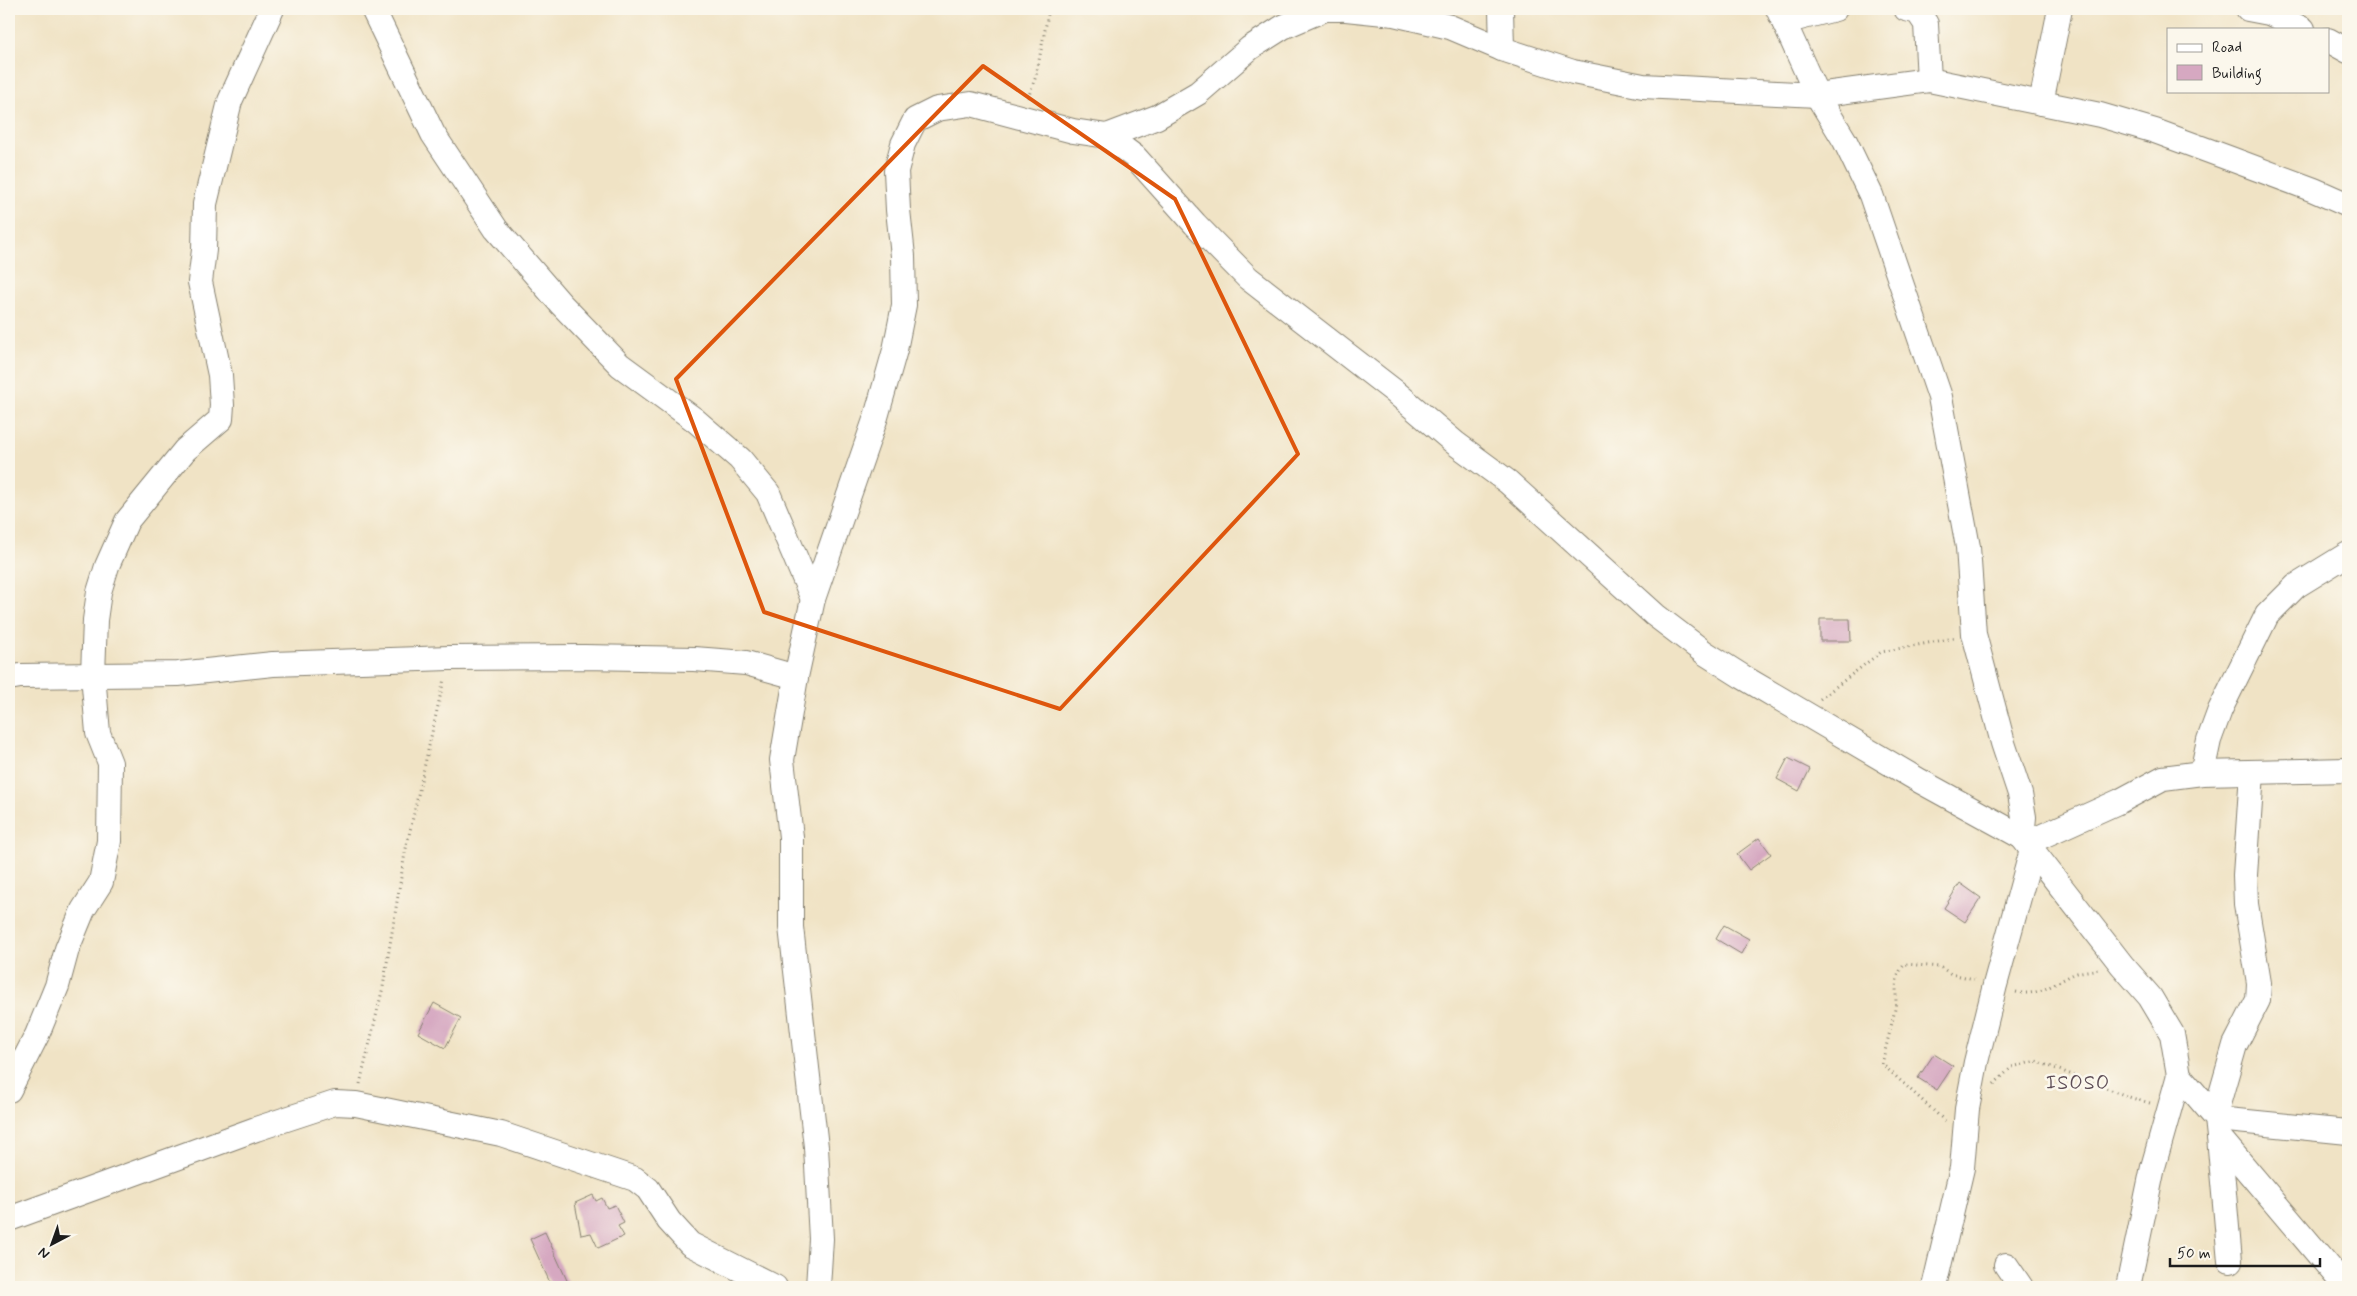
<svg xmlns="http://www.w3.org/2000/svg" width="2357" height="1296" font-family="Mynerve,sans-serif">
<rect width="100%" height="100%" fill="#fbf7ec"/>
<filter id="ink" filterUnits="userSpaceOnUse"><feTurbulence type="fractalNoise" baseFrequency=".02" numOctaves="2"/><feDisplacementMap in="SourceGraphic" scale="10" xChannelSelector="R" yChannelSelector="G"/><feConvolveMatrix kernelMatrix="1 2 1 2 8 2 1 2 1" color-interpolation-filters="sRGB"/></filter>
<filter id="wash" filterUnits="userSpaceOnUse"><feTurbulence type="fractalNoise" baseFrequency=".0096" numOctaves="4" result="noise"/><feDisplacementMap in="SourceGraphic" scale="20" xChannelSelector="R" yChannelSelector="G"/><feGaussianBlur stdDeviation="1.12" result="paint"/><feColorMatrix in="noise" values="0 0 0 0 0 0 0 0 0 0 0 0 0 0 0 0 0 1.4 0 .05"/><feComposite in="paint" operator="in"/></filter>
<g filter="url(#wash)">
<rect width="100%" height="100%" fill="#f0e3c5"/>
<g id="blocks">
<g fill="#d6a8c1">
<polygon points="1820,619 1850,619 1851,641 1820,641"/>
<polygon points="1788,758 1810,769 1799,791 1777,779"/>
<polygon points="1759,838 1771,854 1749,870 1737,854"/>
<polygon points="1960,883 1981,898 1965,922 1944,908"/>
<polygon points="1724,925 1749,939 1741,954 1716,939"/>
<polygon points="434,1003 461,1018 445,1048 418,1033"/>
<polygon points="1934,1054 1953,1066 1937,1090 1918,1078"/>
<polygon points="593,1195 596,1201 602,1198 607,1208 615,1205 624,1223 618,1226 624,1236 598,1248 591,1233 581,1235 575,1203"/>
<polygon points="545,1232 570,1287 552,1287 530,1239"/>
</g>
</g>
</g>
<g filter="url(#ink)">
<use href="#blocks" fill-opacity="0" stroke="#868070" stroke-width="1"/>
<g fill="none" stroke-linecap="round" stroke-linejoin="round">
<g stroke="#868070" stroke-width="26">
<g id="minor">
<polyline points="373,9 433,134 496,229 561,304 620,365 695,420 740,459 768,493 813,599"/>
<polyline points="1346,9 1394,14 1450,27 1502,49 1573,72 1643,86 1817,95 1929,80 2100,115 2155,131 2231,159 2314,190 2348,205"/>
<polyline points="1501,9 1502,49"/>
<polyline points="1778,9 1817,95 1845,141 1871,195 1940,397 1968,547 1974,634 2003,743 2020,794 2024,817 2022,837 2122,965 2150,997 2172,1034 2179,1075 2217,1119 2219,1137 2346,1287"/>
<polyline points="1906,9 1918,12 1926,24 1929,80"/>
<polyline points="2248,9 2269,13 2303,29"/>
<polyline points="1784,22 1835,9"/>
<polyline points="2328,40 2348,51"/>
<polyline points="2041,103 2060,9"/>
<polyline points="1107,136 1135,157 1195,224 1248,278 1394,391 1455,443 1508,482 1655,615 1705,653 1743,677 1920,781 2022,837"/>
<polyline points="9,678 20,676 178,674 273,664 449,658 584,657 694,659 746,663 796,677"/>
<polyline points="2202,773 2209,740 2220,710 2267,615 2296,586 2348,554"/>
<polyline points="2252,773 2245,875 2246,904 2259,983 2258,1000 2235,1045 2217,1108 2217,1119 2348,1132"/>
<polyline points="2027,843 2120,801 2163,778 2202,773 2348,770"/>
<polyline points="9,1090 37,1035 57,986 67,949 83,910 101,882 109,841 110,763 98,733 93,674 95,620 99,592 107,566 127,521 185,450 221,419 222,405 220,375 200,282 204,250 205,204 230,101 272,9"/>
<polyline points="2219,1137 2230,1261"/>
<polyline points="9,1219 256,1129 335,1103 356,1104 501,1134 635,1179 648,1189 669,1221 690,1244 775,1287"/>
<polyline points="2006,1265 2021,1287"/>
<polyline points="818,1287 821,1239 816,1147 791,927 791,837 782,760 796,677 813,599 876,417 895,350 904,305 903,256 898,210 896,171 903,144 915,120 937,109 971,104 1073,131 1107,136 1157,117 1198,93 1250,48 1283,27 1325,9 1340,9"/>
<polyline points="1934,1287 1962,1168 1967,1109 1976,1062 1995,985 2032,850"/>
<polyline points="2128,1287 2153,1167 2179,1075"/>
</g>
</g>
<g stroke="#868070" stroke-width="3" stroke-dasharray="1 4" stroke-linecap="butt">
<polyline points="1028,98 1036,76 1049,9"/>
<polyline points="1820,699 1881,652 1954,638"/>
<path d="M2016,992C2038,997 2053,984 2072,975C2079,971 2091,971 2099,969"/>
<polyline points="360,1084 383,987 405,853 444,679"/>
<polyline points="1994,1084 2012,1067 2036,1061 2132,1098 2150,1103"/>
<path d="M1945,1121L1882,1064C1886,1046 1891,1028 1895,1009C1898,993 1892,978 1905,964L1940,967L1951,974L1974,979"/>
</g>
<use href="#minor" stroke="#fff" stroke-width="24"/>
</g>
</g>
<path fill="none" stroke="#de560d" stroke-width="4" stroke-linejoin="round" d="M983,66L1175,199L1298,454L1060,709L764,612L676,379Z"/>
<g text-anchor="middle" stroke-width="5" stroke-linejoin="round" paint-order="stroke">
<g font-size="20" letter-spacing="1" fill="#5d4d56" stroke="#fbf7ec">
<text x="2078" y="1089">ISOSO</text>
</g>
</g>
<rect width="2357" height="1296" fill="none" stroke="#fbf7ec" stroke-width="30"/>
<rect x="2167" y="28" width="162" height="65" fill="#fbf7ec" stroke="#a29f99"/>
<rect x="2177" y="44" width="25" height="8" fill="#ffffff" stroke="#a29f99"/>
<text x="2212" y="52" font-size="15" fill="#1c1c1c">Road</text>
<rect x="2177" y="65" width="25" height="15" fill="#d6a8c1" stroke="#a29f99"/>
<text x="2212" y="78" font-size="15" fill="#1c1c1c">Building</text>
<g transform="translate(52 1244) rotate(221)" stroke="#fbf7ec" stroke-width="4" paint-order="stroke">
<path d="M0-4L9 19L0 12L-9 19Z" fill="#1c1c1c"/>
<text y="-8" font-size="14" font-weight="bold" text-anchor="middle" fill="#1c1c1c">N</text>
</g>
<path d="M2170 1258v8h150v-8" fill="none" stroke="#1c1c1c" stroke-width="2.5"/>
<text x="2177" y="1258" font-size="15" fill="#1c1c1c" stroke="#fbf7ec" stroke-width="4" paint-order="stroke">50 m</text>
</svg>
